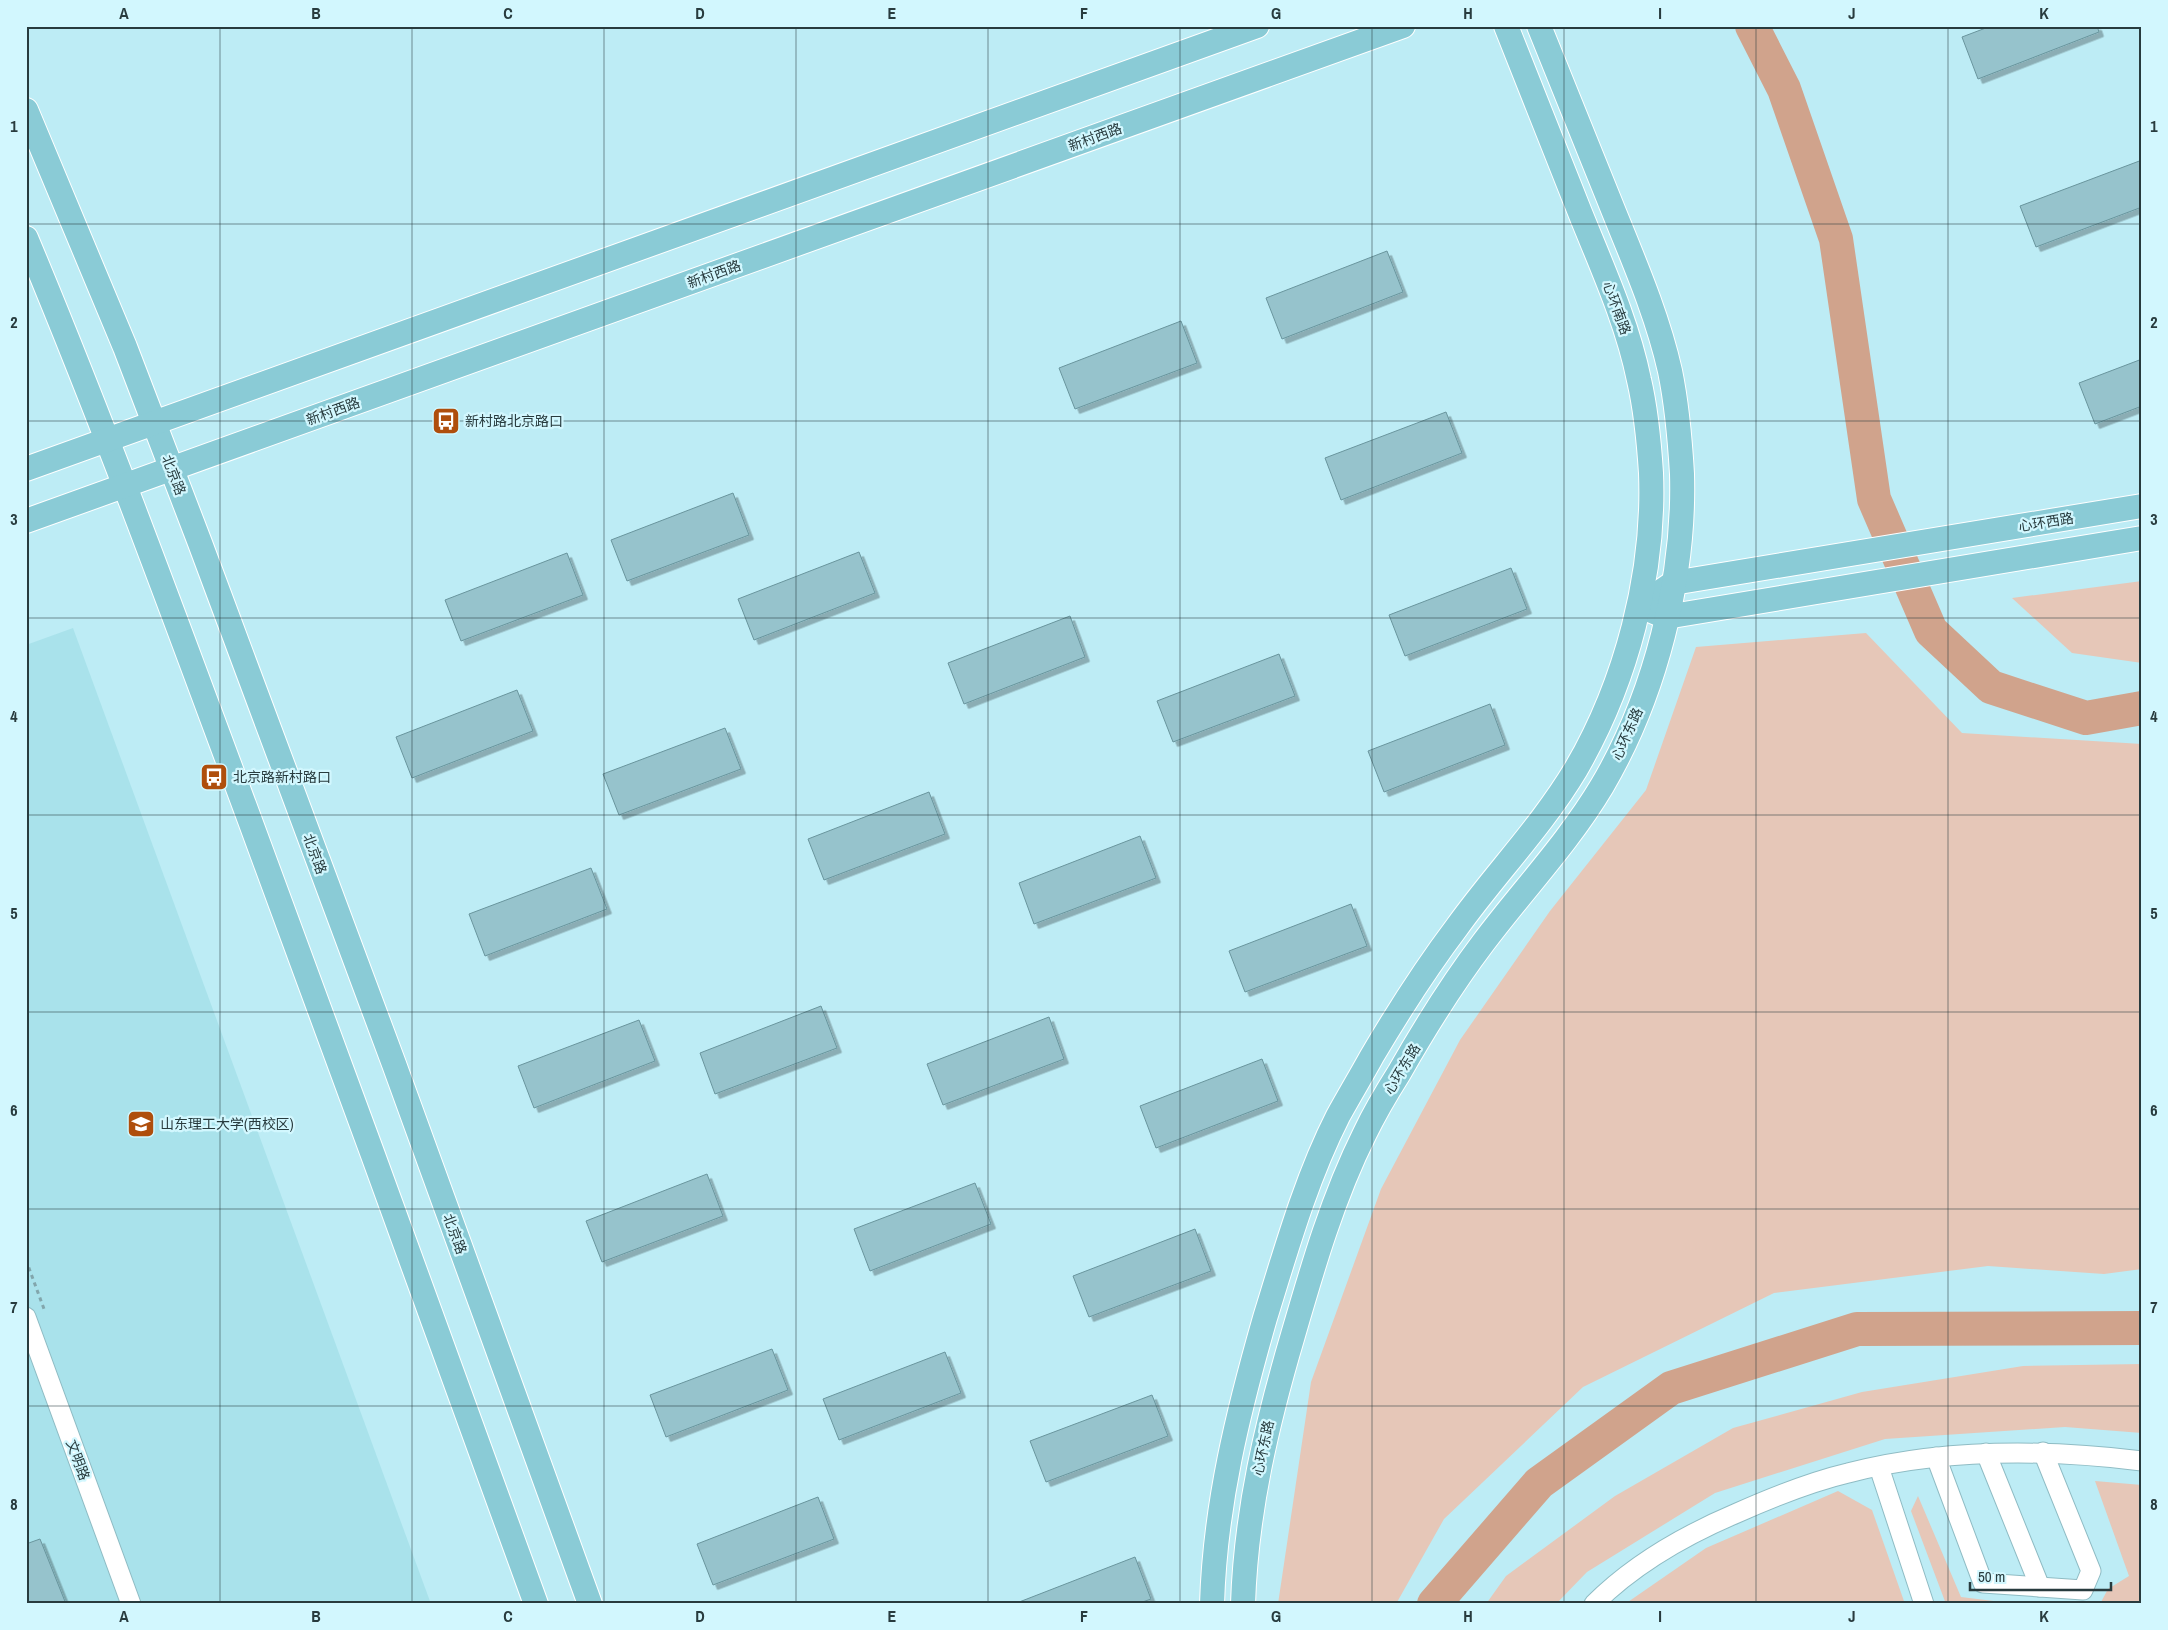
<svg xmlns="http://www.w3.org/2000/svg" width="2168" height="1630" font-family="'Archivo Narrow','Noto Sans SC',sans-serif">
<defs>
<filter id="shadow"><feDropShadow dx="4.5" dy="4.5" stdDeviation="0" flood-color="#0004"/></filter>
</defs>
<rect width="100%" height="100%" fill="#bdecf5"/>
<polygon fill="#a9e2eb" points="73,628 431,1604 26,1604 26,645"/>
<g fill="#e6c7b8">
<polygon points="2142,581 2142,663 2072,653 2012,598"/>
<polygon points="1866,633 1962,733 2142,744 2142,1269 2104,1274 1988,1266 1774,1293 1583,1387 1444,1519 1396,1604 1278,1604 1311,1382 1381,1189 1460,1040 1550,911 1646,790 1696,647"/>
<polygon points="2142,1364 2142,1433 2065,1427 1885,1439 1715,1493 1587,1572 1556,1604 1486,1604 1506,1576 1615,1496 1733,1428 1862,1392 2023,1366"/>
<polygon points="2095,1481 2142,1485 2142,1604 2100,1604 2108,1589 2129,1576"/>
<polygon points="1838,1491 1872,1510 1905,1604 1625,1604 1706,1548"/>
<polygon points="1918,1496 1961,1597 2018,1604 1946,1604 1911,1511"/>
</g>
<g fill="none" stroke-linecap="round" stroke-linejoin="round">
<g stroke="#d0a38c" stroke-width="34">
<polyline points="1752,26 1784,89 1836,239 1874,499 1931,631 1991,687 2086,718 2142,708"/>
<polyline points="1434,1604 1539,1483 1671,1388 1857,1329 2142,1328"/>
</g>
</g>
<g fill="#96c3cc" stroke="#69959d" filter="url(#shadow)">
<polygon points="1991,26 2097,26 2099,32 1978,79 1962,37"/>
<polygon points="2142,160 2142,207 2036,247 2020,206"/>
<polygon points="1387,251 1403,292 1282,339 1266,298"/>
<polygon points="1181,321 1197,363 1075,409 1059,368"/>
<polygon points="2142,359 2142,406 2095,424 2079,383"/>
<polygon points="1446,412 1462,453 1341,500 1325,458"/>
<polygon points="733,493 749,535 627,581 611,540"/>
<polygon points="859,552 875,593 754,640 738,599"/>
<polygon points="567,553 583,595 461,641 445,600"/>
<polygon points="1511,568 1527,609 1405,656 1389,615"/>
<polygon points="1070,616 1085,657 964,704 948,663"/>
<polygon points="1279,654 1295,696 1173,742 1157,701"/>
<polygon points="517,690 533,731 412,778 396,737"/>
<polygon points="1490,704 1505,745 1384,792 1368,751"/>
<polygon points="725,728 741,769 619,815 603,774"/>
<polygon points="929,792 945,834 824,880 808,839"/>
<polygon points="1140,836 1156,878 1034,924 1019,883"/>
<polygon points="591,868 607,909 485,956 469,914"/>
<polygon points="1351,904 1367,946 1245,992 1229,951"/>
<polygon points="821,1006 837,1048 715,1094 700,1053"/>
<polygon points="1049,1017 1064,1059 943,1105 927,1064"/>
<polygon points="639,1020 655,1061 534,1108 518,1066"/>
<polygon points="1262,1059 1278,1101 1156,1148 1140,1106"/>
<polygon points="707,1174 723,1216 602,1262 586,1221"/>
<polygon points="975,1183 991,1224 870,1271 854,1229"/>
<polygon points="1195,1229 1211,1271 1089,1317 1073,1276"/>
<polygon points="772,1349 788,1390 666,1437 650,1395"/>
<polygon points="945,1352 961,1393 839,1440 823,1399"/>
<polygon points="1152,1395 1168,1436 1046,1482 1030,1441"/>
<polygon points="818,1497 834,1539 713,1585 697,1544"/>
<polygon points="40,1539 66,1604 26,1604 26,1544"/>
<polygon points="1135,1557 1151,1599 1137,1604 1014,1604"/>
</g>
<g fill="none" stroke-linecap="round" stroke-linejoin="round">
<g stroke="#8fbcc4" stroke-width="21">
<g id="minor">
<polyline points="26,1317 131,1604"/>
<polyline points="1986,1453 2040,1587"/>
<polyline points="1936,1457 1983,1583 2083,1590 2091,1571 2043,1452"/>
<polyline points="1879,1467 1924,1604"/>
<path d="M1594,1604C1635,1563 1685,1535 1737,1513C1773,1497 1810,1482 1848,1473C1944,1448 2044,1449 2142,1461"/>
</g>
</g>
<g stroke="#fff" stroke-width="26">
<g id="major">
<polyline points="26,110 125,347 200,543 394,1064 590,1604"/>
<path d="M26,238C107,432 179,629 252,826C348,1085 442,1344 536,1604"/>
<polyline points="26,469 1257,26"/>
<polyline points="26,521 1403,26"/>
<polyline points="1660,592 1673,583 2142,506"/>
<polyline points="1654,612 1666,617 2142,538"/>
<path d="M1212,1604C1215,1505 1238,1412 1265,1318C1286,1250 1306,1179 1338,1116C1349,1096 1361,1076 1372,1056C1398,1012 1426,968 1457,927C1495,874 1542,826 1576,769C1626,683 1655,574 1651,473C1649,442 1646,410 1639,380C1627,321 1601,265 1579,210C1555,149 1530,88 1506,26"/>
<path d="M1243,1604C1246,1511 1267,1423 1293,1335C1313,1266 1333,1197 1365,1133C1375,1112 1387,1092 1399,1073C1424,1029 1452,984 1483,943C1522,891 1568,843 1602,786C1655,696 1685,578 1682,474C1680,440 1677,405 1670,371C1657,313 1632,257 1610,202C1586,143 1563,85 1539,26"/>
</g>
</g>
<polyline stroke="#82a6ac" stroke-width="3" stroke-dasharray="4 4" stroke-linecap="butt" points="26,1260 44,1309"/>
<use href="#minor" stroke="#fff" stroke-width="19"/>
<use href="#major" stroke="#8acbd6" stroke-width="24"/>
</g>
<path fill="none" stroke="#283b3e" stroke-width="1" stroke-opacity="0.55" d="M220,26V1604M412,26V1604M604,26V1604M796,26V1604M988,26V1604M1180,26V1604M1372,26V1604M1564,26V1604M1756,26V1604M1948,26V1604M26,224H2142M26,421H2142M26,618H2142M26,815H2142M26,1012H2142M26,1209H2142M26,1406H2142"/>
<defs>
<g id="bus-square" transform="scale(1.4375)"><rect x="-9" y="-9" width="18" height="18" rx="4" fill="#af4e0c" stroke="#d2f7fe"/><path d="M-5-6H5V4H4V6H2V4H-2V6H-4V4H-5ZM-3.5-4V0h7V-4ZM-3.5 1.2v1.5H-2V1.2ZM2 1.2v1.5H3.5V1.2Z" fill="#fff"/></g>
<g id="university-square" transform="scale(1.4375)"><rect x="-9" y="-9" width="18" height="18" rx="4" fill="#af4e0c" stroke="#d2f7fe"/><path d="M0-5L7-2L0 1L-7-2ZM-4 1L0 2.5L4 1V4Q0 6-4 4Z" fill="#fff"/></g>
</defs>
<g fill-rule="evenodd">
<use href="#bus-square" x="446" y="421"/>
<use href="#bus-square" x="214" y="777"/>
<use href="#university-square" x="141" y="1124"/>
</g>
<g text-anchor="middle" stroke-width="4.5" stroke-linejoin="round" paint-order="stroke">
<g font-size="14" fill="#283b3e" stroke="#d2f7fe">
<text transform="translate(1095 137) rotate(-20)" y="5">新村西路</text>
<text transform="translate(714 274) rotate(-20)" y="5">新村西路</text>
<text transform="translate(1617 308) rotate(70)" y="5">心环南路</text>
<text transform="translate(333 411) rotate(-20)" y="5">新村西路</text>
<text transform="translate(174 475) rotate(69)" y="5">北京路</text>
<text transform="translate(2046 522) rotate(-9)" y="5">心环西路</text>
<text transform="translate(1627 734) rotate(-66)" y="5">心环东路</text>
<text transform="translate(315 854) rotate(70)" y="5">北京路</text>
<text transform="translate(1402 1069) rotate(-59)" y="5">心环东路</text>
<text transform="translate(455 1234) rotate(70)" y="5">北京路</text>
<text transform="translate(1263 1448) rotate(-78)" y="5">心环东路</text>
<text transform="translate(78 1460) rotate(70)" y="5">文明路</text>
</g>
<g font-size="14" fill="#283b3e" stroke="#d2f7fe" text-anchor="start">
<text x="465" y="426">新村路北京路口</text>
<text x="233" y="782">北京路新村路口</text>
<text x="160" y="1129">山东理工大学(西校区)</text>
</g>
</g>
<rect width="2168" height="1630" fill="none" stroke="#d2f7fe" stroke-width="55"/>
<path d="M1970 1582v8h141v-8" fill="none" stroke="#283b3e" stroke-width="2.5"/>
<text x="1978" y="1582" font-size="15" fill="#283b3e" stroke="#d2f7fe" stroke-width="4" paint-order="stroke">50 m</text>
<rect x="28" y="28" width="2112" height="1574" fill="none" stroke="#283b3e" stroke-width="2"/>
<g font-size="16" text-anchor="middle" font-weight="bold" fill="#283b3e">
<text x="124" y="19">A</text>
<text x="316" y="19">B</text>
<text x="508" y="19">C</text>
<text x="700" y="19">D</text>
<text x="892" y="19">E</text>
<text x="1084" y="19">F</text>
<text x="1276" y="19">G</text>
<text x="1468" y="19">H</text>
<text x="1660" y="19">I</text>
<text x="1852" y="19">J</text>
<text x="2044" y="19">K</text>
<text x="14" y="132">1</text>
<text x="2154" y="132">1</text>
<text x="14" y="328">2</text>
<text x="2154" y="328">2</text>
<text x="14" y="525">3</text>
<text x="2154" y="525">3</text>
<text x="14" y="722">4</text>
<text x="2154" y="722">4</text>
<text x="14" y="919">5</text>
<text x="2154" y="919">5</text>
<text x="14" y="1116">6</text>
<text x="2154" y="1116">6</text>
<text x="14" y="1313">7</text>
<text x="2154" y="1313">7</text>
<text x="14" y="1510">8</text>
<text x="2154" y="1510">8</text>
<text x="124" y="1622">A</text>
<text x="316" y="1622">B</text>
<text x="508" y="1622">C</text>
<text x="700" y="1622">D</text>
<text x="892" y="1622">E</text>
<text x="1084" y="1622">F</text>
<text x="1276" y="1622">G</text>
<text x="1468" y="1622">H</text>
<text x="1660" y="1622">I</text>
<text x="1852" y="1622">J</text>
<text x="2044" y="1622">K</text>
</g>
</svg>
